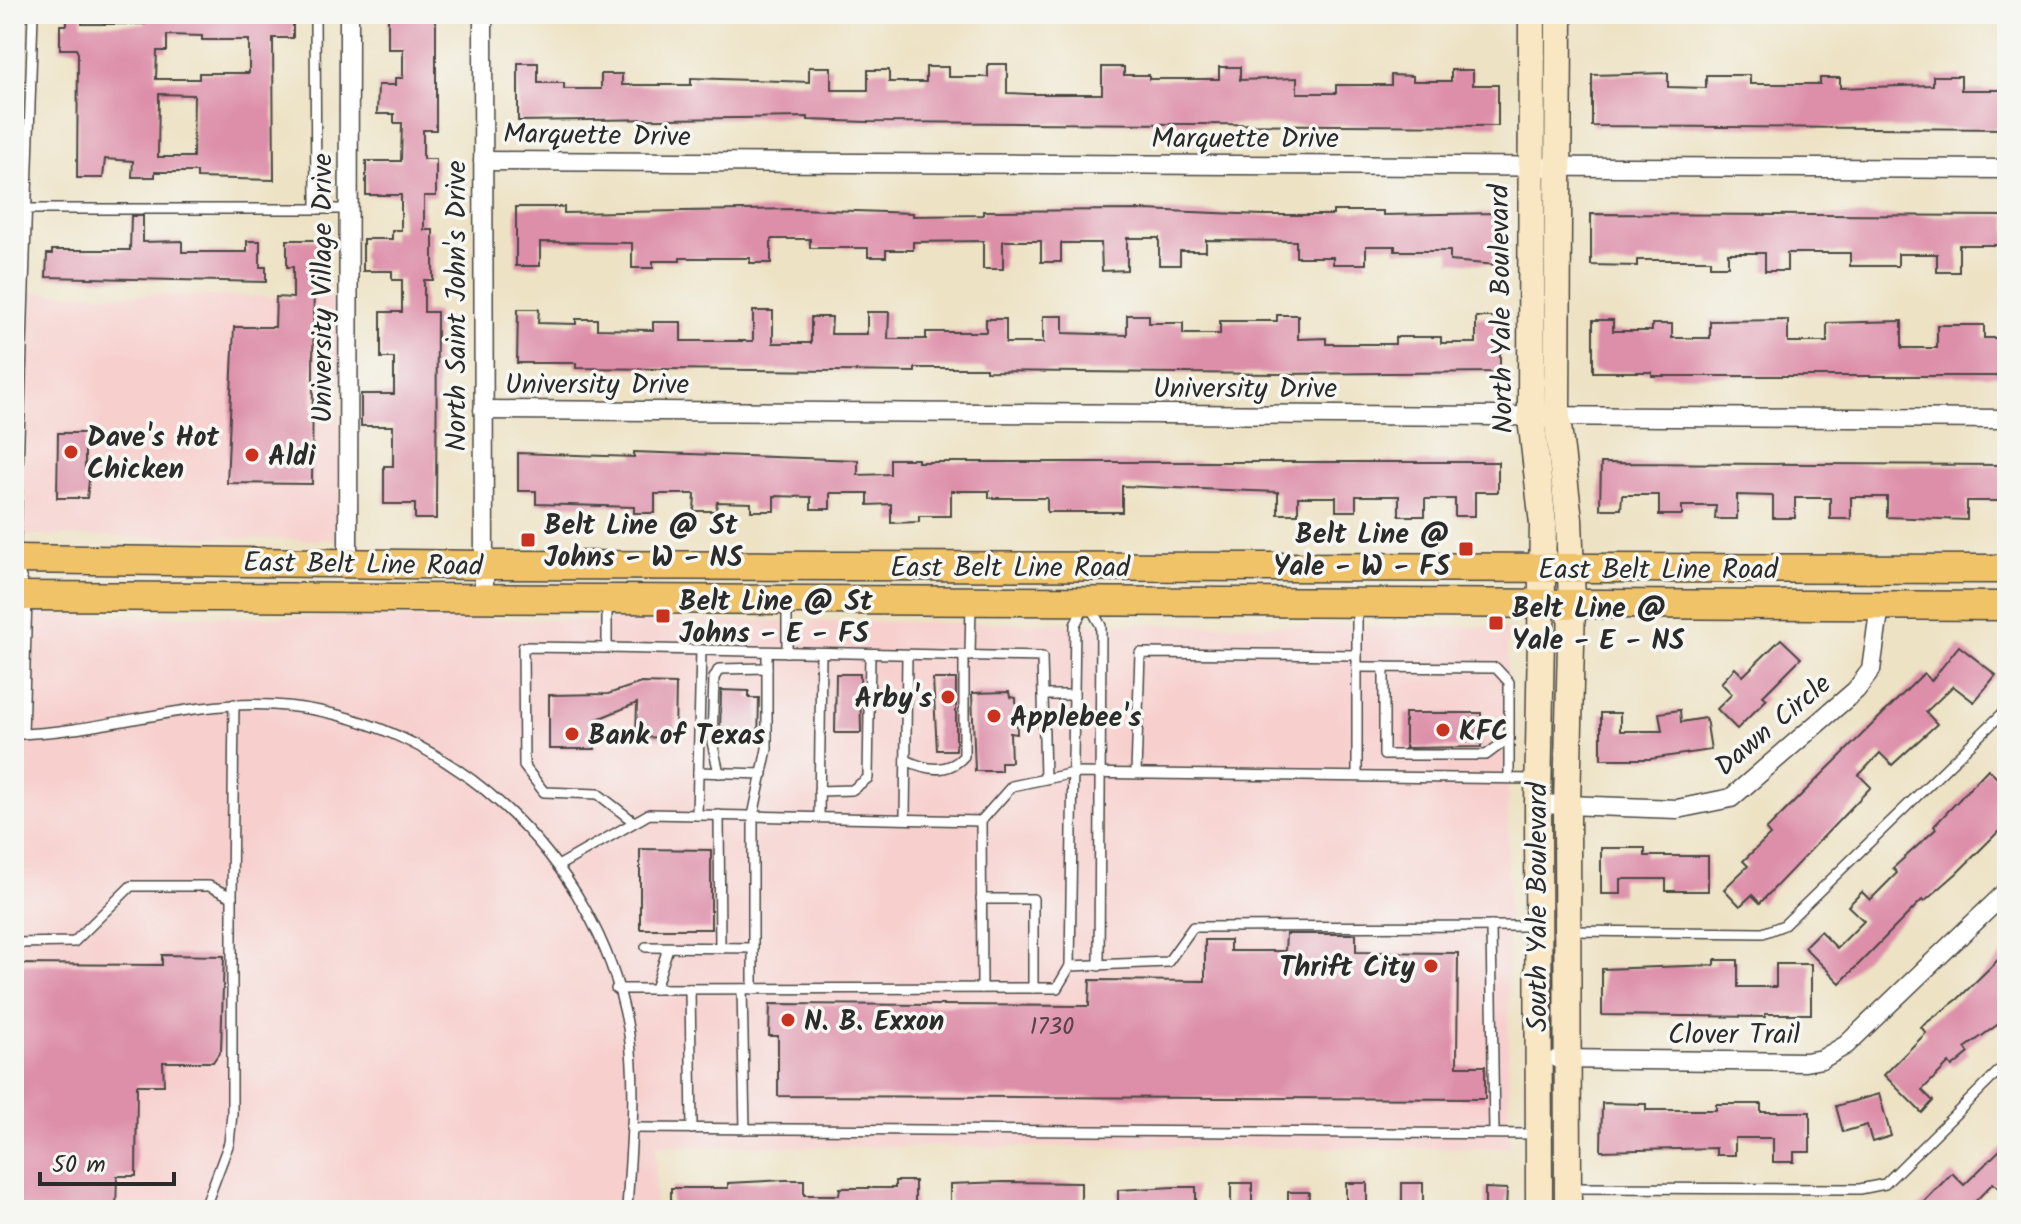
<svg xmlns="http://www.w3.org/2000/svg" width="2021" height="1224" font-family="Kalam,sans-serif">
<rect width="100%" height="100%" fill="#f6f6f2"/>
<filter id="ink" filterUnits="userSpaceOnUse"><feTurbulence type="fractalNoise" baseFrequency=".0125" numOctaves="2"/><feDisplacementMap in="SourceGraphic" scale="16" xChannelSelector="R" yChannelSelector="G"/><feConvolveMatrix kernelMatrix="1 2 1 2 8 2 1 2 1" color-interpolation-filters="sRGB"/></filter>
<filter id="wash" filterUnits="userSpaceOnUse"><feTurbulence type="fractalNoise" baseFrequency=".006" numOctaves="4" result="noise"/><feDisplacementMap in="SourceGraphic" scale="32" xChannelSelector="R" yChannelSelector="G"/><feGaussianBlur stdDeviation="1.8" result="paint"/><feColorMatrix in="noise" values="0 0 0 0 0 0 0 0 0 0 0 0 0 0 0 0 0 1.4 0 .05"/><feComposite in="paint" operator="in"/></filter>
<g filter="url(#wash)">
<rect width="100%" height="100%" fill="#ede2c4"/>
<g fill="#f7d0ce">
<polygon points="14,293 340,298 339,540 14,535"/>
<polygon points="14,615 1507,627 1509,1148 656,1146 655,1210 14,1210"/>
</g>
<g id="blocks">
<g fill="#dd8ea9" fill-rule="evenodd">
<path d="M67,14H82V24H145V14H293V38H273L274,180L197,178V172H155V177H132L133,161L105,159L103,178H77L78,53L76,49H60V25H67ZM167,35L202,36V40H249V73H199V79H156L157,51H167ZM159,94L194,95L193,157H158Z"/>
<polygon points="388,14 436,14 436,130 423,130 423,159 436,159 436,196 424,196 424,230 433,230 433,280 424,280 424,312 437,312 436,519 415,519 415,504 384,504 384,466 393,466 393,426 361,426 361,394 394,394 394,358 381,358 381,312 402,312 402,280 392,280 392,271 363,271 363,239 392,239 392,230 401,230 401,195 366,195 366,161 401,161 402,123 394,123 394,114 377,114 378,85 395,85 395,78 403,78 403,49 388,49"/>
<polygon points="518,63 538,63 538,83 564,83 564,89 601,89 601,74 622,74 622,85 691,85 691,78 809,82 809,67 831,67 831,90 868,90 868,70 889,70 889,82 926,82 926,67 948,67 948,77 988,77 988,64 1007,64 1007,93 1030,94 1102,94 1102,67 1124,67 1124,75 1149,75 1149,79 1219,79 1219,67 1240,67 1240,80 1297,78 1297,93 1336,93 1336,85 1391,85 1391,75 1413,76 1413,81 1451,81 1451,70 1473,70 1473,85 1498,85 1498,126 868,122 808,120 808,117 518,121"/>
<polygon points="1668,73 1668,87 1706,88 1706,75 1750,75 1750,84 1820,84 1820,78 1840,78 1840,88 1933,85 1933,76 1961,76 1961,90 2007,90 2007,129 1592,126 1592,75"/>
<polygon points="516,207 564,207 564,213 797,209 913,213 913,216 983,215 983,211 1145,210 1263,215 1333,215 1333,211 1383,211 1383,215 1498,213 1497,265 1450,261 1450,251 1395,251 1395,246 1366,246 1366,264 1333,264 1333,257 1296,257 1296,241 1206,240 1206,251 1180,251 1180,265 1159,265 1159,238 1127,238 1127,270 1102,271 1101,243 1061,243 1061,262 1041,262 1041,241 1003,241 1003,269 983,269 983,241 913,242 913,250 886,250 886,257 868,257 868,248 810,248 810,239 771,239 771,263 750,263 750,258 680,258 680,261 653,261 653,268 632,268 632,243 540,242 540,266 516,266"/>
<polygon points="1591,214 2007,216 2007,245 1959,245 1959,272 1937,272 1937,254 1898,254 1898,266 1850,266 1850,253 1787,253 1787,271 1765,271 1765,253 1728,253 1728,266 1710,266 1710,260 1637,260 1637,266 1591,265"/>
<polygon points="131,216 143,216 143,242 182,241 182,252 247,252 247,241 260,241 260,267 266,267 266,282 46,277 47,254 52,254 52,250 130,250"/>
<polygon points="287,240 323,240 322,267 314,267 312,484 227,483 234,327 275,327 276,297 293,298 293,267 287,267"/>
<polygon points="518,309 539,309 538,323 576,324 576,319 597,319 597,329 653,330 653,322 681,322 681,341 753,341 753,311 773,311 773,343 811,343 811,317 832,317 831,334 867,334 867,312 889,312 888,339 926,339 926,332 986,332 986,319 1006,319 1006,343 1043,343 1043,316 1063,316 1063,333 1127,335 1127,315 1149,315 1149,323 1183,323 1183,334 1220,334 1220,321 1277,321 1277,315 1298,315 1298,339 1326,338 1326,344 1395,344 1395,337 1441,337 1441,343 1476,343 1476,317 1500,317 1500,372 1278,374 986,371 986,368 915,368 915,372 576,368 576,363 517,363"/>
<polygon points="1593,320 1613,320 1613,331 1652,331 1652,324 1672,324 1672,338 1710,338 1710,321 1788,320 1788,342 1827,342 1827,323 1902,321 1902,348 1937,348 1937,325 1984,325 1984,338 2007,338 2007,376 1652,376 1652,372 1593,372"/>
<polygon points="58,433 85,433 85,471 90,471 87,498 57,498"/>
<polygon points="634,452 858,460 858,475 890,474 890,459 918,459 918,462 1498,462 1498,492 1475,492 1475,516 1455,516 1455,499 1425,499 1425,516 1399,516 1399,496 1356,496 1356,511 1336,511 1336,497 1298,497 1298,514 1278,514 1278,492 1122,486 1122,512 1047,512 1047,498 989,498 989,491 951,491 951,516 919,516 919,522 891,523 891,504 868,505 868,493 830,493 830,509 811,509 811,497 774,496 774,511 751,511 751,503 717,502 716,511 694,511 695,494 655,494 655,513 634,513 634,507 536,504 536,491 518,491 518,453 634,457"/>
<polygon points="1601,463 2007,465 2007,501 1967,501 1967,520 1887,517 1887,497 1851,497 1851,519 1830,519 1830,498 1795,498 1795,518 1773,518 1773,496 1737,495 1737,519 1715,519 1716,506 1682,506 1682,515 1659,515 1659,495 1622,495 1621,509 1600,509"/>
<polygon points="1781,639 1801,658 1763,696 1767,699 1737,729 1717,709 1732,694 1721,683 1735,668 1743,676"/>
<polygon points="1959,646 1996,675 1974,702 1953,686 1926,712 1937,724 1892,765 1880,753 1859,775 1871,787 1760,903 1752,895 1740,906 1724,889 1748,866 1743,861 1770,835 1766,830 1924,673 1931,681"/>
<polygon points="836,674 860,674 861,733 835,733"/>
<polygon points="933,679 956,679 956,750 937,750"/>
<polygon points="641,683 676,684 675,738 636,737 637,703 595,720 595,749 549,749 549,695 608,694"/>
<polygon points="721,690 749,691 749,698 759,698 758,741 734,741 734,734 720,734"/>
<polygon points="1009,692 1010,697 1016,698 1017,734 1010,733 1011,762 1001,762 1001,771 975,771 972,693"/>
<polygon points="1680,710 1681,722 1706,718 1711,750 1650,759 1601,759 1601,713 1620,713 1620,731 1662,731 1659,713"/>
<polygon points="1405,713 1481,713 1481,747 1405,748"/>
<polygon points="1988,769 2007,788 2007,823 1957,873 1924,902 1922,900 1840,983 1804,947 1820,931 1837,948 1864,921 1848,906 1862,892 1870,900 1897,873 1893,868 1936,829 1934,826"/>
<polygon points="1601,848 1645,848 1645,856 1708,856 1708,891 1666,891 1666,879 1621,879 1621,894 1601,894"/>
<polygon points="640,849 711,850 711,929 640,929"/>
<polygon points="1286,934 1356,934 1356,952 1458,953 1457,1066 1485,1066 1485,1099 778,1096 778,1036 769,1036 770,1004 1089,1006 1090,980 1205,981 1205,940 1230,940 1230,951 1285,951"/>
<polygon points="2007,951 2007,1018 1965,1048 1969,1053 1952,1067 1949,1063 1922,1090 1933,1101 1922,1113 1884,1075 1926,1033 1921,1027 1958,999"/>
<polygon points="162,955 224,956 221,1050 213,1062 163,1062 164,1085 137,1085 136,1176 117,1176 116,1210 14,1210 14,964 162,965"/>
<polygon points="1715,960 1738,960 1738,987 1776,987 1776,964 1811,964 1811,1014 1765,1014 1765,1017 1602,1015 1602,969 1715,965"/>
<polygon points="1879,1094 1891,1136 1872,1142 1867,1125 1843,1132 1836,1106"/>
<polygon points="1602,1103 1646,1104 1646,1110 1716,1110 1716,1104 1761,1104 1761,1112 1810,1112 1810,1152 1794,1152 1794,1162 1773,1162 1773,1138 1735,1138 1735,1155 1716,1155 1716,1148 1601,1151"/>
<polygon points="2007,1143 2007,1182 1999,1189 1993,1183 1967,1210 1916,1210 1952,1173 1964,1185"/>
<polygon points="785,1180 804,1180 804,1195 839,1195 840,1188 895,1188 895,1181 915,1181 915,1210 671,1210 671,1188 728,1188 728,1183"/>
<polygon points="1004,1182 1081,1183 1081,1210 950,1210 950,1184"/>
<rect x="1231" y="1183" width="21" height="27"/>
<rect x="1346" y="1183" width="21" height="27"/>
<rect x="1402" y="1183" width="21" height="27"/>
<polygon points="1174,1187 1196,1187 1196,1210 1118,1210 1118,1190"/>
<polygon points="1485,1188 1507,1189 1506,1210 1485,1210"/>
<polygon points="1288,1192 1309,1192 1308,1210 1288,1210"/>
</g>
</g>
</g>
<g filter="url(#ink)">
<use href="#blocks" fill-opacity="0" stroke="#484642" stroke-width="2"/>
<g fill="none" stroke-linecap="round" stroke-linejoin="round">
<g stroke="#484642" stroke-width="12">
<g id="lane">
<polyline points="315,14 316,209"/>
<polyline points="27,209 349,209"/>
<polyline points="607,602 607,648 523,647 524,766 544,792 598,794 634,822"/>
<polyline points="787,603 787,652"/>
<polyline points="1357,606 1357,776"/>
<polyline points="1091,608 1101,626 1099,966"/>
<polyline points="607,648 1042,657 1043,695 1074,695"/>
<polyline points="970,656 971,603"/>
<polyline points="1357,667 1496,668 1509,682 1509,778"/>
<polyline points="1384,667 1384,755 1486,755 1509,738"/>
<polyline points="1043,695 1045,779"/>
<path d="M14,734C101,733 185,700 273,705C446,715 598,858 628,1028C638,1087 630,1151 627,1210"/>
<polyline points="23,734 27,596 15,559 33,14"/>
<path d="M906,760C926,770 948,774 964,756V656"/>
<polyline points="698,772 763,774"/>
<polyline points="719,773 712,742 714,678 719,669 767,668"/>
<polyline points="1136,773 1140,653 1357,655"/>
<polyline points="819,791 852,790 868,778 870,654"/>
<polyline points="697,815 701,650"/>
<polyline points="719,815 720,948"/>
<polyline points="819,817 821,653"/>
<polyline points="905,819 907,655"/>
<polyline points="981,821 982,988"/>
<polyline points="558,866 649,814 981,821 1012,786 1074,773 1535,779"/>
<polyline points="232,897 234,704"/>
<polyline points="981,899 1033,899 1033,988"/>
<polyline points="1491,926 1494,1133"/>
<polyline points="1571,931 1763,933 1784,925 2007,709"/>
<polyline points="14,943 74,942 131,886 209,886 232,897 232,1114 229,1143 204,1210"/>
<polyline points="646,947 753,948"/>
<polyline points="1070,966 1075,625 1084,607"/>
<polyline points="616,989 1057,988 1070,966 1168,962 1193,927 1538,926"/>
<polyline points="655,989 668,948"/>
<polyline points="690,989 692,1129"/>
<polyline points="742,989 745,1129"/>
<polyline points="753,989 753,816 767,749 767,652"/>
<polyline points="631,1128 1535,1134"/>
<polyline points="1572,1188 1860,1189 1885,1184 2007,1063"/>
</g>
</g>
<g stroke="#484642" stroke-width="21">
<g id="street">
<polyline points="483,14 484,597"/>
<polyline points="483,161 2007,169"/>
<polyline points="483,410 2007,419"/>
<polyline points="348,562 349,14"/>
<polyline points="1538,804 1677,809 1731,798 1856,690 1871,670 1880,605"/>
<polyline points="1558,1059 1805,1062 1822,1059 1846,1045 2007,891"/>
</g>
</g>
<g stroke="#484642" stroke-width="29">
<g id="secondary">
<polyline points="1532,14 1531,418 1543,524 1538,804 1539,1210"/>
<polyline points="1559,14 1557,417 1569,519 1572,603 1567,804 1568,1210"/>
</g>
</g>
<g stroke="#484642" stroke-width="31">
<g id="primary">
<polyline points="14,559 483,565 2007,569"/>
<polyline points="14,596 2007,606"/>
</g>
</g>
<use href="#lane" stroke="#fff" stroke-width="9"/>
<use href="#street" stroke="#fff" stroke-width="18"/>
<use href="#secondary" stroke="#f9e7c3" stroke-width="26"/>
<use href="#primary" stroke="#f1c369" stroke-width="28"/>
</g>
</g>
<g fill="#c8321e" stroke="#f6f6f2" stroke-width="3">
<circle cx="71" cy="452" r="8"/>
<circle cx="252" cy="455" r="8"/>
<rect x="520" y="532" width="16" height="16" rx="4"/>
<rect x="1458" y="541" width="16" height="16" rx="4"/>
<rect x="655" y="608" width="16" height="16" rx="4"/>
<rect x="1488" y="615" width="16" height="16" rx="4"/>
<circle cx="948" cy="697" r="8"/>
<circle cx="994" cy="716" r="8"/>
<circle cx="1443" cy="730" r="8"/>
<circle cx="572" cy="734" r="8"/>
<circle cx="1431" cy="966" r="8"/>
<circle cx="788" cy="1020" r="8"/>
</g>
<g text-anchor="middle" stroke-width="7" stroke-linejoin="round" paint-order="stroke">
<g font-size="24" fill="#58444a">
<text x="1052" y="1034">1730</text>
</g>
<g font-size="28" fill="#2b2b2b" stroke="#f6f6f2">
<text transform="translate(597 134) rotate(1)" y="10">Marquette Drive</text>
<text x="1245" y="147">Marquette Drive</text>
<text transform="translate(321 288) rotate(-90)" y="10">University Village Drive</text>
<text transform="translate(455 306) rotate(-90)" y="10">North Saint John's Drive</text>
<text transform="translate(1500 309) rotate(-91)" y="10">North Yale Boulevard</text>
<text x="597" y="393">University Drive</text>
<text x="1245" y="397">University Drive</text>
<text transform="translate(363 563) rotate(1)" y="10">East Belt Line Road</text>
<text x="1010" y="576">East Belt Line Road</text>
<text x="1658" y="578">East Belt Line Road</text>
<text transform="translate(1772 724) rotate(-40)" y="10">Dawn Circle</text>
<text transform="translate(1536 907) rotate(-90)" y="10">South Yale Boulevard</text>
<text x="1734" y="1043">Clover Trail</text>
</g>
<g font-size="28" font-weight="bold" fill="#2b2b2b" stroke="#f6f6f2" text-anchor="start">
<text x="87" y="446">Dave's Hot<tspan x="87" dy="32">Chicken</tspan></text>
<text x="268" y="465">Aldi</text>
<text x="544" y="534">Belt Line @ St<tspan x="544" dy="32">Johns - W - NS</tspan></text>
<text x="1450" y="543" text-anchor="end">Belt Line @<tspan x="1450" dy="32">Yale - W - FS</tspan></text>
<text x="679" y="610">Belt Line @ St<tspan x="679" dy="32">Johns - E - FS</tspan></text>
<text x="1512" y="617">Belt Line @<tspan x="1512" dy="32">Yale - E - NS</tspan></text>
<text x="932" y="707" text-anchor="end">Arby's</text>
<text x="1010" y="726">Applebee's</text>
<text x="1459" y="740">KFC</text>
<text x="588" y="744">Bank of Texas</text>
<text x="1415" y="976" text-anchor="end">Thrift City</text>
<text x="804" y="1030">N. B. Exxon</text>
</g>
</g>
<rect width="2021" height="1224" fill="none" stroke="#f6f6f2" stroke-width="48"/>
<path d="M40 1172v12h134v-12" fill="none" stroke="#2b2b2b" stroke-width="4"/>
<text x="52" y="1172" font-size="24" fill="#2b2b2b" stroke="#f6f6f2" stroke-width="6" paint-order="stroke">50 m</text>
</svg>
